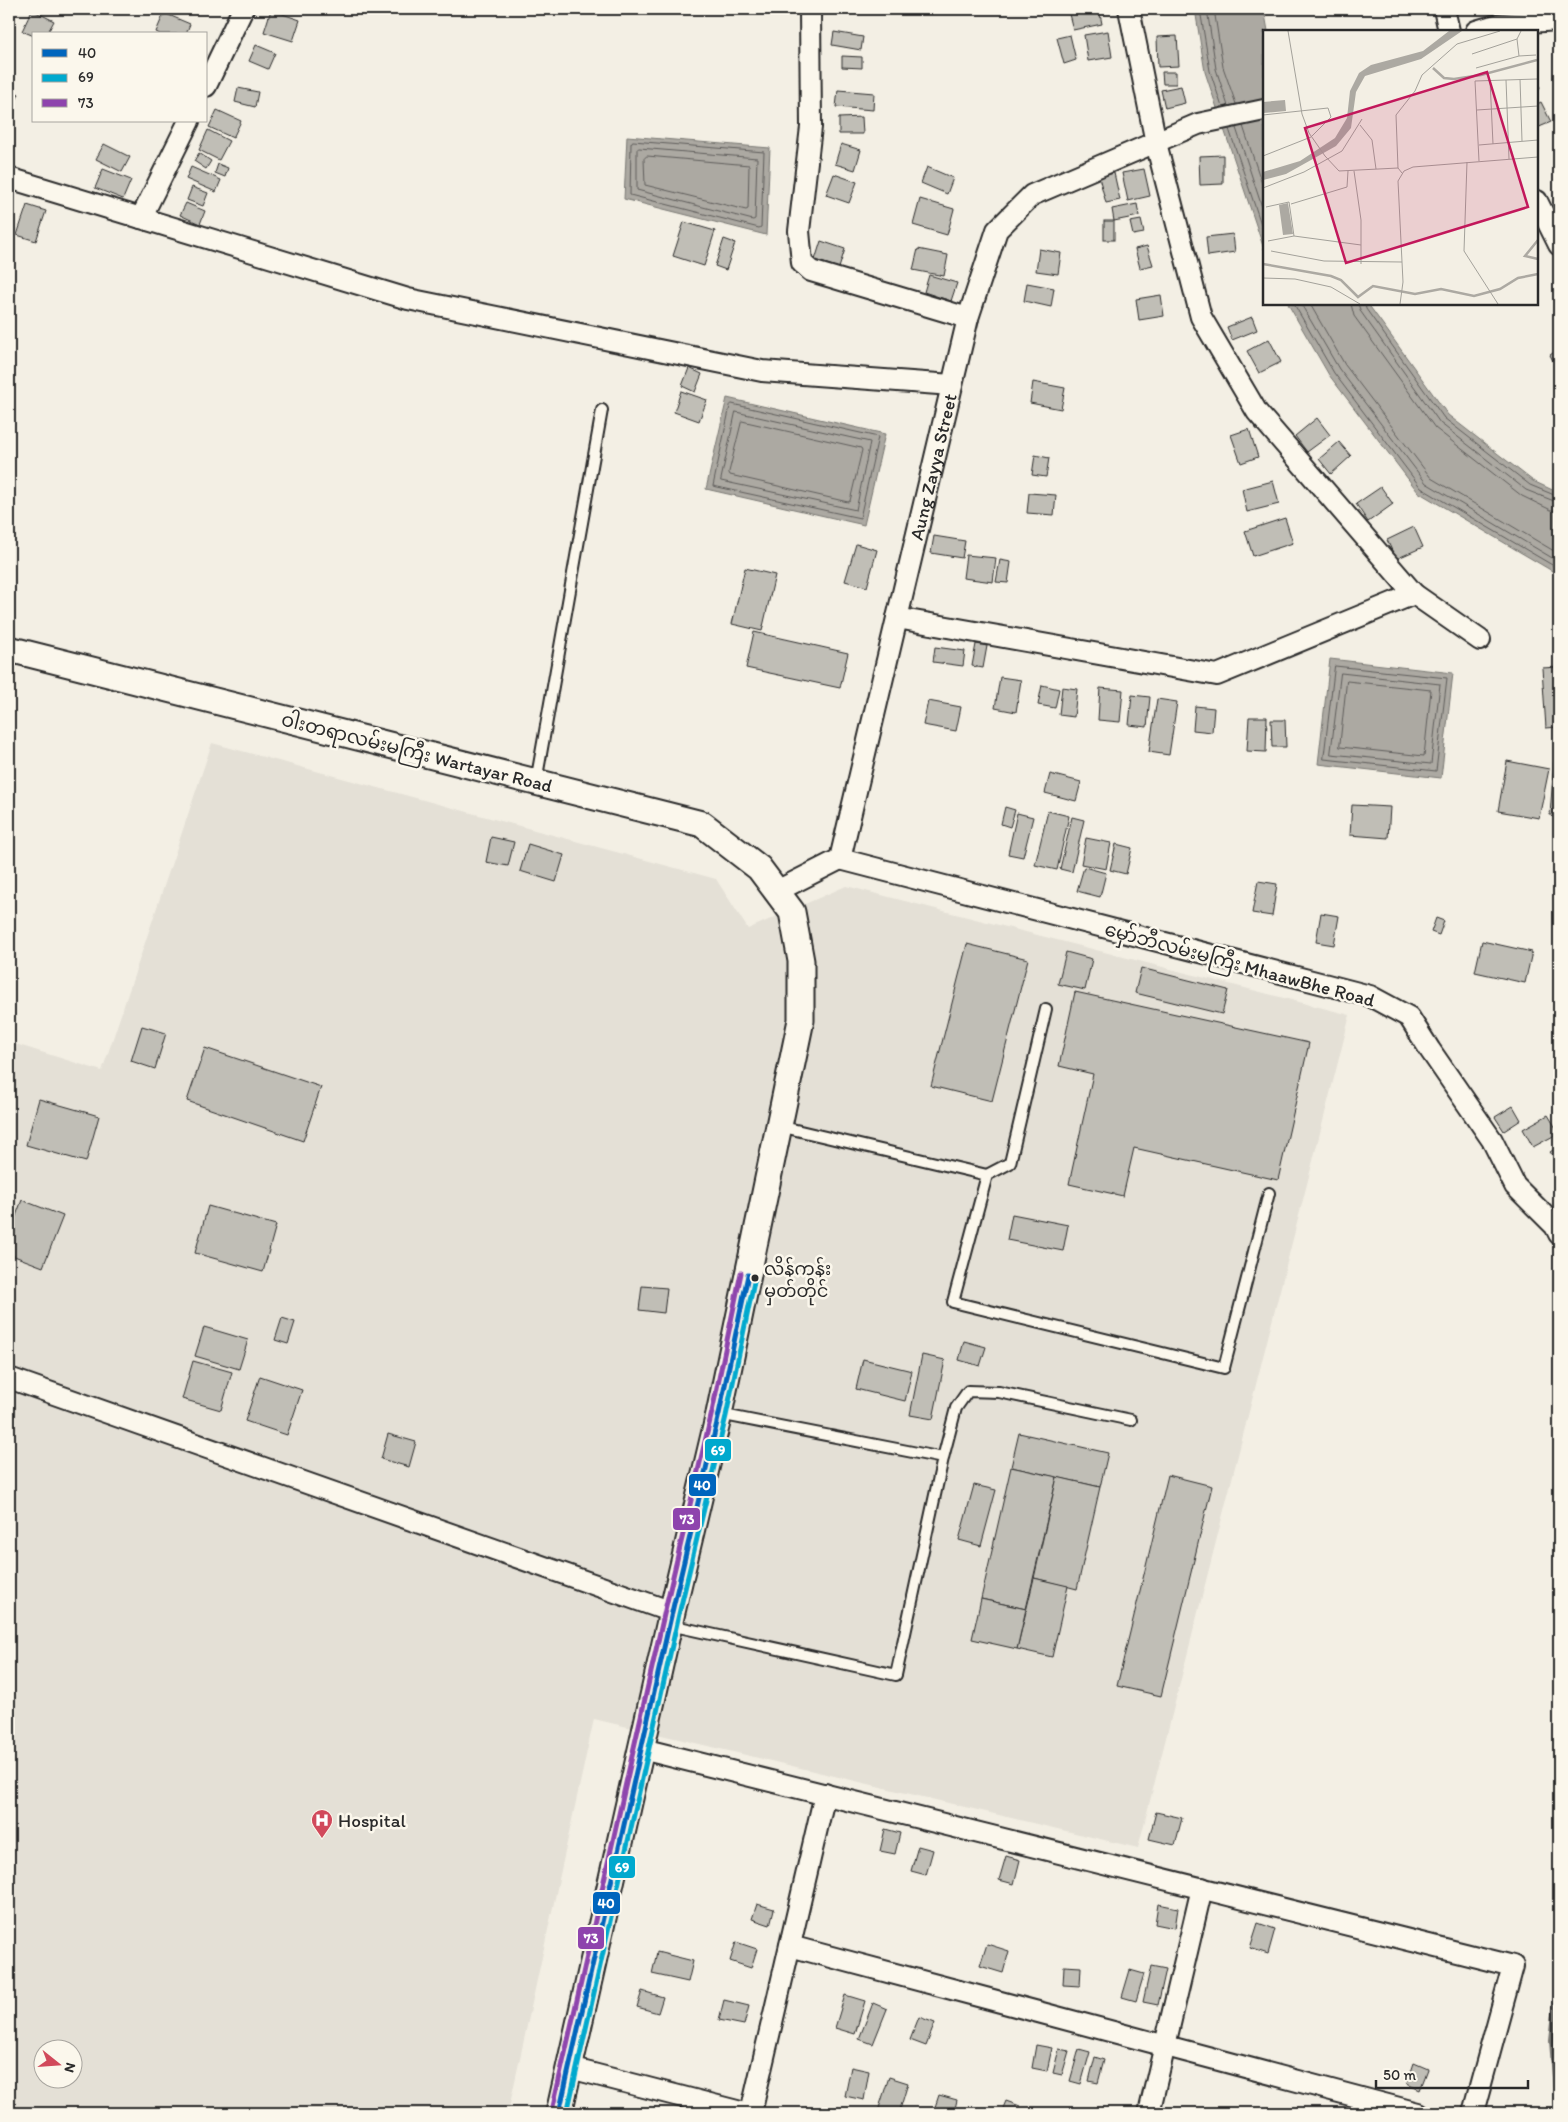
<svg xmlns="http://www.w3.org/2000/svg" width="1568" height="2122" font-family="Itim,'Noto Sans Myanmar',sans-serif">
<rect width="100%" height="100%" fill="#f3efe4"/>
<filter id="ink" filterUnits="userSpaceOnUse"><feTurbulence type="fractalNoise" baseFrequency=".02" numOctaves="2"/><feDisplacementMap in="SourceGraphic" scale="10" xChannelSelector="R" yChannelSelector="G"/><feConvolveMatrix kernelMatrix="1 2 1 2 8 2 1 2 1" color-interpolation-filters="sRGB"/></filter>
<g filter="url(#ink)">
<path fill="#e4e0d6" fill-rule="evenodd" d="M212,743L716,879L748,929L846,886L1350,1015L1138,1848L594,1719L508,2113H9V1042L102,1071ZM42,2050H72V2080H42Z"/>
<g fill="#aca9a2" stroke="#787772">
<polygon points="1195,9 1264,9 1268,31 1264,31 1264,249 1205,72"/>
<polygon points="627,136 770,148 766,235 624,199"/>
<polygon points="1288,304 1368,304 1448,415 1533,481 1559,493 1559,575 1418,492 1329,375"/>
<polygon points="727,398 885,434 864,525 706,489"/>
<polygon points="1330,659 1453,673 1441,778 1318,764"/>
</g>
<g fill="none" stroke-linecap="round" stroke-linejoin="round">
<g stroke="#5f5d5b" stroke-width="1">
<polyline points="1200,9 1210,71 1222,107"/>
<polyline points="1207,9 1216,69 1228,106"/>
<polyline points="1214,9 1223,67 1236,104"/>
<polyline points="1243,126 1264,190"/>
<polyline points="1236,128 1264,213"/>
<polyline points="1229,129 1264,233"/>
<polygon points="633,141 764,152 761,227 759,228 630,195 631,144"/>
<polygon points="639,148 757,158 755,219 753,220 637,190 637,150"/>
<polygon points="647,156 749,165 748,209 746,210 645,185 644,159"/>
<polyline points="1294,304 1334,373 1421,488 1559,569"/>
<polyline points="1301,304 1339,369 1426,483 1559,562"/>
<polyline points="1310,304 1345,365 1431,478 1559,554"/>
<polyline points="1351,304 1354,316 1435,428 1522,496 1551,510 1559,511"/>
<polyline points="1358,304 1361,312 1440,423 1526,490 1559,503"/>
<polyline points="1365,304 1366,309 1444,418 1530,485 1559,497"/>
<polygon points="732,404 878,437 860,518 713,486 730,406"/>
<polygon points="736,412 870,442 856,510 721,481"/>
<polygon points="742,421 861,448 862,450 850,501 848,502 730,475 729,473"/>
<polygon points="1335,666 1447,678 1436,771 1324,759"/>
<polygon points="1341,673 1440,684 1431,764 1331,754"/>
<polygon points="1347,681 1431,690 1424,756 1340,747"/>
</g>
<polyline stroke="#787772" stroke-width="6" points="1558,2113 1552,2041 1559,1978"/>
</g>
<g fill="#c0beb6" stroke="#2b2b2b">
<polygon points="1099,9 1102,24 1073,30 1069,14"/>
<polygon points="32,10 54,21 47,34 34,34 34,36 22,31"/>
<polygon points="271,10 300,20 293,41 264,32"/>
<polygon points="164,13 190,24 186,34 160,34 156,32"/>
<polygon points="1108,31 1112,57 1088,61 1084,35"/>
<polygon points="834,32 863,37 861,50 832,45"/>
<polygon points="1070,35 1076,60 1064,64 1057,38"/>
<polygon points="1177,36 1179,66 1158,67 1157,37"/>
<polygon points="256,45 275,53 268,69 249,61"/>
<polygon points="842,56 862,57 862,68 842,67"/>
<polygon points="1537,68 1540,89 1537,89"/>
<polygon points="1162,72 1176,72 1176,84 1163,84"/>
<polygon points="1181,86 1185,103 1165,108 1161,90"/>
<polygon points="9,88 19,94 11,110 9,109"/>
<polygon points="238,88 258,92 255,107 235,102"/>
<polygon points="838,90 874,93 873,110 836,107"/>
<polygon points="1541,102 1551,122 1537,128 1537,104"/>
<polygon points="217,110 241,121 233,138 209,127"/>
<polygon points="862,117 863,134 839,134 839,118"/>
<polygon points="208,130 229,141 219,160 199,150"/>
<polygon points="104,144 130,157 122,172 96,159"/>
<polygon points="841,144 861,150 855,170 835,164"/>
<polygon points="199,153 211,161 206,169 194,161"/>
<polygon points="1223,155 1223,184 1200,185 1199,156"/>
<polygon points="218,164 228,168 225,177 215,173"/>
<polygon points="191,167 221,180 216,192 186,179"/>
<polygon points="927,167 953,178 947,194 921,183"/>
<polygon points="103,169 131,180 123,199 95,188"/>
<polygon points="1144,169 1150,196 1128,201 1122,173"/>
<polygon points="1114,173 1120,200 1106,203 1099,177"/>
<polygon points="834,174 857,182 849,203 826,195"/>
<polygon points="192,187 208,193 203,206 187,200"/>
<polygon points="920,199 954,209 947,235 913,225"/>
<polygon points="186,203 205,211 200,224 180,215"/>
<polygon points="1137,204 1139,216 1114,221 1112,209"/>
<polygon points="27,205 46,211 36,241 17,235"/>
<polygon points="1141,220 1144,233 1133,235 1130,222"/>
<rect x="1104" y="221" width="10" height="19"/>
<polygon points="684,222 715,231 704,266 673,256"/>
<polygon points="1233,234 1235,252 1208,256 1206,237"/>
<polygon points="724,239 735,243 726,270 715,266"/>
<polygon points="821,241 845,249 839,268 815,260"/>
<polygon points="1147,246 1153,265 1140,268 1135,249"/>
<polygon points="918,249 948,255 944,276 913,270"/>
<polygon points="1039,249 1061,253 1058,274 1036,271"/>
<polygon points="929,275 957,283 951,301 924,292"/>
<polygon points="1027,283 1054,288 1051,307 1024,301"/>
<polygon points="1161,295 1164,316 1139,320 1136,299"/>
<polygon points="1252,317 1257,330 1232,340 1227,327"/>
<polygon points="1269,339 1281,362 1259,373 1247,351"/>
<polygon points="1559,349 1559,372 1550,355"/>
<polygon points="689,368 702,374 695,392 682,386"/>
<polygon points="1033,382 1065,388 1061,409 1030,403"/>
<polygon points="681,391 707,400 699,421 674,412"/>
<polygon points="1317,418 1330,435 1307,452 1295,436"/>
<polygon points="1249,429 1258,457 1241,463 1231,435"/>
<polygon points="1339,442 1351,456 1331,474 1319,459"/>
<polygon points="1035,455 1049,458 1046,477 1032,475"/>
<polygon points="1273,481 1279,504 1247,512 1242,489"/>
<polygon points="1381,487 1393,504 1368,522 1356,504"/>
<polygon points="1029,493 1056,495 1054,515 1027,513"/>
<polygon points="1285,518 1293,543 1253,556 1245,531"/>
<polygon points="1414,527 1423,547 1396,559 1387,540"/>
<polygon points="934,536 965,541 962,558 931,553"/>
<polygon points="856,544 877,550 867,587 845,581"/>
<polygon points="966,555 996,558 993,582 963,578"/>
<polygon points="1000,560 1011,562 1008,583 996,582"/>
<polygon points="745,568 775,575 762,631 732,624"/>
<polygon points="754,632 848,653 840,688 746,668"/>
<polygon points="976,644 987,646 983,668 972,666"/>
<polygon points="935,647 965,651 963,666 933,662"/>
<polygon points="1559,667 1559,727 1546,728 1542,668"/>
<polygon points="1000,677 1021,680 1016,712 995,708"/>
<polygon points="1042,685 1059,689 1055,708 1038,705"/>
<polygon points="1062,687 1077,689 1074,717 1059,715"/>
<polygon points="1100,688 1123,690 1120,722 1098,720"/>
<polygon points="1132,695 1150,697 1147,727 1129,725"/>
<polygon points="1157,699 1177,702 1169,755 1149,752"/>
<polygon points="928,701 961,707 956,731 923,725"/>
<polygon points="1195,706 1214,708 1212,732 1193,730"/>
<polygon points="1249,717 1267,717 1266,752 1247,751"/>
<polygon points="1271,720 1285,720 1286,747 1272,747"/>
<polygon points="1507,761 1549,769 1539,818 1498,811"/>
<polygon points="1554,762 1559,763 1559,815 1550,815"/>
<polygon points="1050,774 1081,782 1076,801 1045,793"/>
<polygon points="1352,805 1390,807 1388,838 1350,835"/>
<polygon points="1005,807 1015,810 1010,827 1001,824"/>
<polygon points="1048,811 1069,816 1057,870 1035,865"/>
<polygon points="1017,813 1033,817 1023,857 1008,854"/>
<polygon points="1072,817 1084,820 1072,872 1060,869"/>
<polygon points="491,837 514,842 508,866 486,862"/>
<polygon points="1086,838 1111,843 1106,869 1081,864"/>
<polygon points="528,844 564,855 556,882 520,871"/>
<polygon points="1116,844 1132,848 1126,874 1110,870"/>
<polygon points="1084,867 1106,873 1100,897 1077,891"/>
<polygon points="1258,881 1277,884 1272,916 1252,913"/>
<polygon points="1321,913 1339,916 1334,945 1316,942"/>
<polygon points="1436,918 1444,921 1439,935 1431,932"/>
<polygon points="1482,941 1532,952 1525,983 1475,972"/>
<polygon points="967,944 1028,959 992,1101 931,1086"/>
<polygon points="1066,952 1092,959 1085,990 1058,984"/>
<polygon points="1141,968 1228,990 1222,1014 1135,993"/>
<polygon points="1075,992 1309,1043 1278,1180 1134,1148 1123,1196 1069,1184 1093,1074 1059,1066"/>
<polygon points="142,1026 166,1033 155,1069 131,1061"/>
<polygon points="205,1048 321,1087 303,1141 187,1101"/>
<polygon points="39,1099 99,1116 86,1162 26,1145"/>
<polygon points="1513,1106 1521,1120 1504,1131 1495,1117"/>
<polygon points="1548,1115 1559,1133 1533,1147 1523,1129"/>
<polygon points="1559,1146 1559,1164 1550,1152"/>
<polygon points="22,1200 63,1216 43,1267 9,1254 9,1234"/>
<polygon points="208,1206 276,1225 263,1272 195,1253"/>
<polygon points="1012,1214 1068,1225 1063,1251 1007,1240"/>
<polygon points="642,1286 667,1288 664,1313 639,1310"/>
<polygon points="282,1318 295,1322 288,1344 275,1340"/>
<polygon points="204,1327 248,1340 239,1369 195,1356"/>
<polygon points="964,1341 986,1347 980,1366 959,1360"/>
<polygon points="922,1355 945,1360 933,1419 910,1415"/>
<polygon points="863,1359 912,1371 905,1401 856,1389"/>
<polygon points="193,1361 232,1372 221,1410 182,1399"/>
<polygon points="260,1376 302,1390 287,1435 245,1421"/>
<polygon points="1019,1433 1108,1453 1100,1487 1011,1467"/>
<polygon points="388,1434 416,1442 409,1467 381,1459"/>
<polygon points="1011,1467 1057,1477 1026,1609 981,1599"/>
<polygon points="1168,1475 1212,1486 1161,1696 1117,1686"/>
<polygon points="1057,1477 1100,1487 1077,1589 1034,1578"/>
<polygon points="974,1485 996,1490 981,1546 959,1540"/>
<polygon points="1034,1578 1068,1586 1052,1657 1017,1649"/>
<polygon points="981,1599 1026,1609 1017,1649 972,1639"/>
<polygon points="1156,1812 1182,1818 1175,1845 1149,1839"/>
<polygon points="885,1829 900,1833 895,1854 880,1851"/>
<polygon points="918,1846 933,1850 926,1875 911,1871"/>
<polygon points="1006,1856 1020,1860 1014,1884 999,1880"/>
<polygon points="757,1904 774,1909 770,1925 752,1919"/>
<polygon points="1158,1904 1178,1908 1175,1928 1155,1924"/>
<polygon points="1258,1923 1275,1929 1268,1954 1250,1948"/>
<polygon points="736,1942 757,1949 751,1968 730,1961"/>
<polygon points="987,1944 1009,1951 1003,1973 980,1966"/>
<polygon points="657,1952 693,1961 688,1982 652,1974"/>
<polygon points="1064,1966 1081,1967 1080,1986 1063,1985"/>
<polygon points="1151,1966 1166,1969 1158,2005 1143,2002"/>
<polygon points="1130,1970 1144,1974 1136,2001 1122,1997"/>
<polygon points="642,1991 663,1997 658,2013 637,2007"/>
<polygon points="845,1995 865,2001 855,2034 835,2028"/>
<polygon points="724,2000 749,2006 744,2025 719,2020"/>
<polygon points="873,2003 887,2009 873,2044 859,2039"/>
<polygon points="919,2017 935,2023 926,2046 910,2040"/>
<polygon points="1036,2045 1052,2048 1047,2071 1032,2068"/>
<polygon points="1059,2049 1069,2051 1062,2075 1053,2073"/>
<polygon points="1079,2049 1090,2052 1081,2084 1070,2081"/>
<polygon points="1095,2057 1104,2060 1098,2083 1089,2081"/>
<polygon points="1414,2063 1428,2069 1420,2090 1407,2084"/>
<polygon points="851,2067 869,2071 864,2100 845,2096"/>
<polygon points="889,2077 908,2083 899,2113 878,2111"/>
<polygon points="939,2095 957,2100 954,2113 933,2113"/>
<polygon points="1006,2101 1020,2106 1018,2113 1001,2113"/>
<polygon points="963,2109 976,2113 962,2113"/>
</g>
<g fill="none" stroke-linecap="round" stroke-linejoin="round">
<g stroke="#2b2b2b" stroke-width="14">
<g id="service">
<polyline points="536,782 602,410"/>
<polyline points="1046,1009 1010,1163 987,1175 953,1302 1224,1368 1269,1193"/>
<polyline points="779,1126 987,1175"/>
<polyline points="943,1458 956,1408 968,1391 999,1392 1131,1420"/>
<polyline points="670,1625 896,1675 943,1458 719,1414"/>
</g>
</g>
<g stroke="#2b2b2b" stroke-width="24">
<g id="minor">
<polyline points="810,9 811,127 799,231 802,263 811,271 968,318"/>
<polyline points="1129,9 1156,143 1201,317 1257,412 1414,594 1480,640"/>
<polyline points="1444,9 1449,31"/>
<polyline points="1476,31 1499,24 1559,20"/>
<polyline points="206,86 243,9"/>
<polyline points="9,178 408,299 762,371 952,385"/>
<polyline points="1537,201 1559,245"/>
<polyline points="141,218 189,121"/>
<polyline points="897,618 1217,675 1414,594"/>
<polyline points="840,859 1370,996 1409,1017 1430,1050 1492,1140 1515,1186 1555,1226 1559,1234"/>
<path id="s1" d="M775,892L840,859L968,318L997,230L1032,195L1198,124L1264,110"/>
<polyline points="9,1378 672,1612"/>
<polyline points="642,1749 1513,1966 1473,2113"/>
<polyline points="790,1946 1418,2113"/>
<polyline points="570,2068 745,2113"/>
<polyline points="751,2113 825,1794"/>
<polyline points="1149,2113 1202,1888"/>
</g>
</g>
<g stroke="#2b2b2b" stroke-width="29">
<polyline id="tertiary" points="9,649 702,824 759,868 792,912 801,961 801,1020 719,1414 672,1612 559,2113"/>
</g>
<use href="#service" stroke="#fbf7ec" stroke-width="10"/>
<use href="#minor" stroke="#fbf7ec" stroke-width="20"/>
<use href="#tertiary" stroke="#fbf7ec" stroke-width="25"/>
<g stroke="#fbf7ec" stroke-width="9">
<polyline id="bus-1" points="559,2113 672,1612 719,1414 748,1275"/>
</g>
<g stroke="#fbf7ec" stroke-width="9">
<polyline id="bus-2" points="567,2113 679,1614 726,1416 755,1277"/>
</g>
<g stroke="#fbf7ec" stroke-width="9">
<polyline id="bus-3" points="552,2111 665,1610 712,1412 741,1273"/>
</g>
<use href="#bus-1" stroke="#0065bd" stroke-width="5"/>
<use href="#bus-2" stroke="#00a9ce" stroke-width="5"/>
<use href="#bus-3" stroke="#8e44ad" stroke-width="5"/>
</g>
</g>
<defs>
<g id="hospital-pin" transform="scale(1.125)"><path d="M0 17L-7.5 6A9.5 9.5 0 1 1 7.5 6Z" fill="#d1495b" stroke="#fbf7ec"/><path d="M-5-5h3v3.5h4V-5h3V5h-3V1.5h-4V5h-3Z" fill="#fff"/></g>
</defs>
<g fill-rule="evenodd">
<use href="#hospital-pin" x="322" y="1820"/>
</g>
<circle fill="#2b2b2b" stroke="#fbf7ec" stroke-width="2" cx="755" cy="1278" r="4.5"/>
<g text-anchor="middle" stroke-width="5" stroke-linejoin="round" paint-order="stroke">
<g font-size="18" fill="#2b2b2b" stroke="#fbf7ec" text-anchor="start">
<text x="764" y="1275">လိန်ကုန်း<tspan x="764" dy="22">မှတ်တိုင်</tspan></text>
</g>
<g font-size="19" fill="#2b2b2b" stroke="#fbf7ec">
<text dy="7" stroke="none"><textPath href="#s1" startOffset="476">Aung Zayya Street</textPath></text>
<text transform="translate(417 752) rotate(14)" y="7">ဝါးတရာလမ်းမကြီး Wartayar Road</text>
<text transform="translate(1240 964) rotate(15)" y="7">မှော်ဘီလမ်းမကြီး MhaawBhe Road</text>
</g>
<g font-size="19" fill="#2b2b2b" stroke="#fbf7ec" text-anchor="start">
<text x="338" y="1827">Hospital</text>
</g>
</g>
<g transform="translate(1263 30)">
<rect width="275" height="275" fill="#f3efe4"/>
<path d="M186,1H199L158,29L102,46L93,62L88,98L73,116L23,144L0,150V142L37,131L72,108L84,88L87,61L96,43L108,35L160,21ZM22,70L23,81L0,83V72ZM25,173L30,204L20,205L16,175Z" fill="#aca9a2"/>
<path fill="none" stroke="#aca9a2" stroke-width="2.5" d="M170,38L181,48L191,49L218,45L274,30M275,210L262,226L275,229M0,234L68,246L78,250L95,267L110,256L152,264L178,259L211,266L237,259L255,248L275,244"/>
<path fill="none" stroke="#a3a19a" stroke-width="1" d="M25,1L39,84L46,103L62,126L76,141L135,138L139,143M275,3V93M209,24L254,9M256,26L254,9L258,1M213,38L256,26L273,25M257,49L259,111M227,50L230,114M243,50L246,129M214,80L275,76M97,95L109,110L113,139M216,115L275,110M0,126L48,107L68,87L65,78L0,85M216,131L212,51L274,49M204,132L201,221L235,274M135,138L133,85L152,61L159,45L194,14L237,1M91,141L98,190V234M0,158L41,142L79,121L99,89M28,174L84,157L85,141M3,177L26,172L31,206M5,211L31,206L98,215M8,221L61,231L139,232M0,248L32,249L68,257L97,274M137,274L140,252L135,151L141,141L150,137L275,127"/>
<path fill="#c2185b" fill-opacity="0.15" stroke="#c2185b" stroke-width="2.5" d="M224,42L265,177L83,233L42,98Z"/>
<rect width="275" height="275" fill="none" stroke="#2b2b2b" stroke-width="2.5"/>
</g>
<g stroke="#fbf7ec" stroke-width="2">
<rect x="704" y="1438" width="28" height="24" rx="5" fill="#00a9ce"/>
<rect x="688" y="1473" width="29" height="24" rx="5" fill="#0065bd"/>
<rect x="672" y="1507" width="29" height="24" rx="5" fill="#8e44ad"/>
<rect x="608" y="1855" width="28" height="24" rx="5" fill="#00a9ce"/>
<rect x="592" y="1891" width="29" height="24" rx="5" fill="#0065bd"/>
<rect x="577" y="1926" width="28" height="24" rx="5" fill="#8e44ad"/>
</g>
<g font-size="14" text-anchor="middle" font-weight="bold" fill="#fff">
<text x="718" y="1455">69</text>
<text x="702" y="1490">40</text>
<text x="687" y="1524">73</text>
<text x="622" y="1872">69</text>
<text x="606" y="1908">40</text>
<text x="591" y="1943">73</text>
</g>
<rect width="1568" height="2122" fill="none" stroke="#fbf7ec" stroke-width="30"/>
<rect x="15" y="15" width="1538" height="2092" fill="none" stroke="#2b2b2b" stroke-width="2" filter="url(#ink)"/>
<rect x="32" y="32" width="175" height="90" fill="#fbf7ec" stroke="#a8a59f"/>
<rect x="42" y="49" width="25" height="8" fill="#0065bd" stroke="#a8a59f"/>
<text x="78" y="58" font-size="15" fill="#2b2b2b">40</text>
<rect x="42" y="74" width="25" height="8" fill="#00a9ce" stroke="#a8a59f"/>
<text x="78" y="82" font-size="15" fill="#2b2b2b">69</text>
<rect x="42" y="99" width="25" height="8" fill="#8e44ad" stroke="#a8a59f"/>
<text x="78" y="108" font-size="15" fill="#2b2b2b">73</text>
<g transform="translate(58 2064) rotate(107)"><circle r="24" fill="#fbf7ec" stroke="#a8a59f"/>
<path d="M0-4L9 19L0 12L-9 19Z" fill="#d1495b"/>
<text y="-8" font-size="14" font-weight="bold" text-anchor="middle" fill="#2b2b2b">N</text>
</g>
<path d="M1376 2080v8h152v-8" fill="none" stroke="#2b2b2b" stroke-width="2.5"/>
<text x="1383" y="2080" font-size="15" fill="#2b2b2b" stroke="#fbf7ec" stroke-width="4" paint-order="stroke">50 m</text>
</svg>
